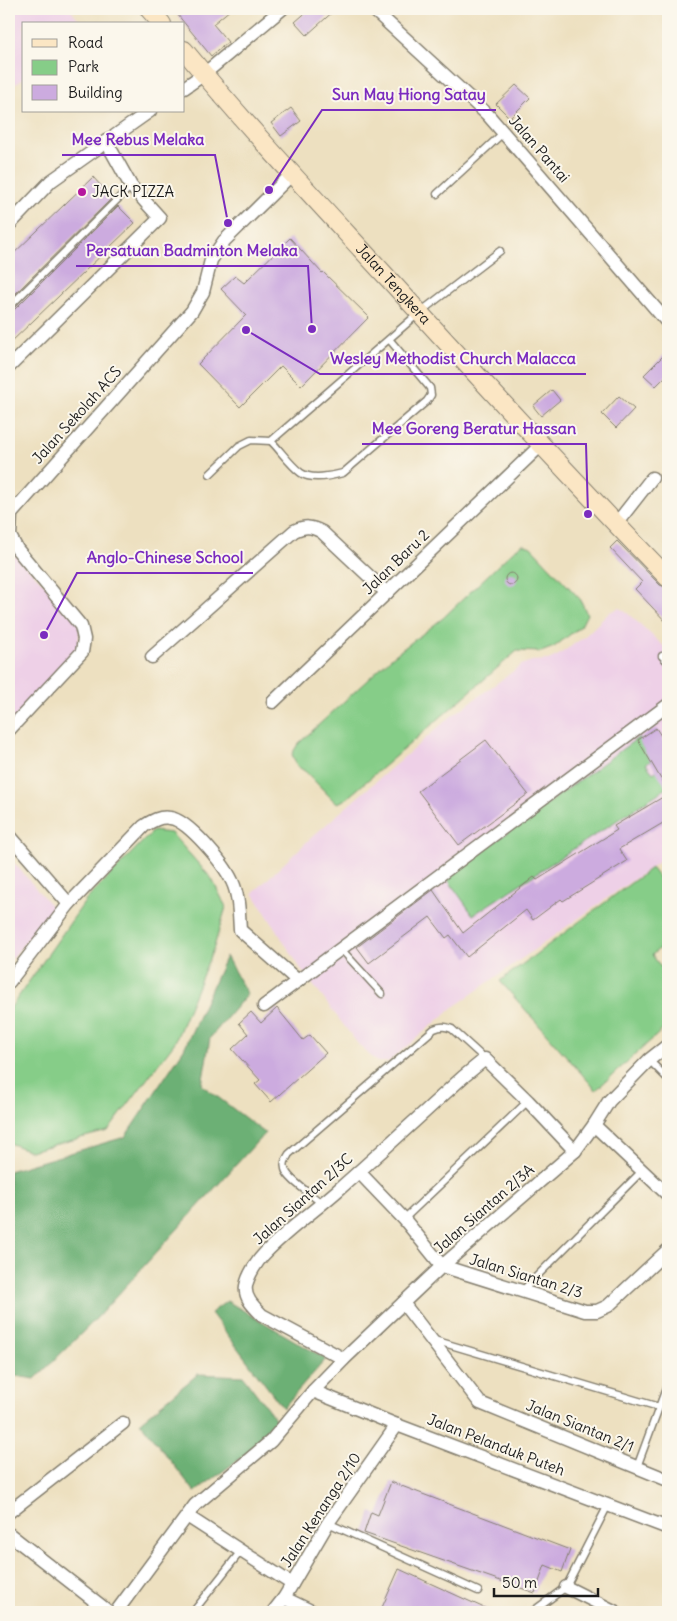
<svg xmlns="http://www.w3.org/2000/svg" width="677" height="1621" font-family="Delius,sans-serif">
<rect width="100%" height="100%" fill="#fbf7ec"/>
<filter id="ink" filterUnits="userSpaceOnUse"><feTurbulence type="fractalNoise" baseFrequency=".02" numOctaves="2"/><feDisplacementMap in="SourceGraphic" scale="10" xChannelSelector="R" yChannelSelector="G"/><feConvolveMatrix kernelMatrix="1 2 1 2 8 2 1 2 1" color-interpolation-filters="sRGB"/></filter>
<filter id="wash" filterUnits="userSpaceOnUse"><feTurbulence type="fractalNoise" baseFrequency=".0096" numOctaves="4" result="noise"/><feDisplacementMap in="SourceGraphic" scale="20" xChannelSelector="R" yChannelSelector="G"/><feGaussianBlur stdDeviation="1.12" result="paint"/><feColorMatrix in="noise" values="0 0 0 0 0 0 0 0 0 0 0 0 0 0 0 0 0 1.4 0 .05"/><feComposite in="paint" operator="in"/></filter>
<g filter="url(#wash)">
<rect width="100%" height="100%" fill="#ede0c0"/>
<g fill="#eed0e7">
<polygon points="9,9 70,9 82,24 24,24 24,78 9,89"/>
<polygon points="9,550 81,619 77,651 9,726"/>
<polygon points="619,608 625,611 668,650 668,855 455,1006 388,1062 377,1062 358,1044 301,969 253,893 313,836 449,718 523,664 532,661 548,660 557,656 584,637 610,612"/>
<polygon points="9,857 53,908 9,962"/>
</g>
<g fill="#86cd88" stroke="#517452">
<polygon points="523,544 531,547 580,599 587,614 581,626 554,647 541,652 517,651 346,799 338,803 333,800 306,772 297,766 292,754 298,744 391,658 443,618 512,552"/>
<polygon points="639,737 654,759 646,764 653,773 661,768 668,780 668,787 473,915 446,877"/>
<polygon points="153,831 171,833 212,879 226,907 214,947 175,1042 108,1131 30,1151 9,1143 9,1010 86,900"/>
<polygon points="651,868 668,889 668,941 652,955 668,976 668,1025 596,1090 500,981"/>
</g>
<g fill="#6cb074" stroke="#446648">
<polygon points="226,956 247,994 210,1038 202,1085 265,1133 94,1321 35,1379 9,1375 9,1171 125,1137 184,1049"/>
<polygon points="227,1301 326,1359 283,1408 211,1313"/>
<polygon points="198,1374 243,1376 277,1421 261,1443 195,1492 140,1422"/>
</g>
<g id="blocks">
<g fill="#ccabdf">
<polygon points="173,9 231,9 213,24 228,42 211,56"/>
<polygon points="310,9 336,9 307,35 295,22"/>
<polygon points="516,85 530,98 510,118 496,104"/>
<polygon points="291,108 301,121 281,136 271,123"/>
<polygon points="93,177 112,198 9,300 9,258"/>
<polygon points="118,206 135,223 9,344 9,312 13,311"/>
<polygon points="290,238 322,273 323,272 369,317 301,386 281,366 240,407 198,364 246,315 221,289 235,276 244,283"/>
<polygon points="668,351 668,374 656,386 644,375"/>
<polygon points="552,390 560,400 541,416 533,406"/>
<polygon points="619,396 634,409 616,428 602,414"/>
<polygon points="617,541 660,585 668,588 668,624 635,589 642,582 610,548"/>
<circle cx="511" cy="579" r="6"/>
<polygon points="656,728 668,747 668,791 638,740"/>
<polygon points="486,740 528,794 459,845 418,791"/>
<polygon points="668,794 668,820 619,849 627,861 563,901 561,899 533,920 526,910 467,957 450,935 446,938 430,917 369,963 357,947 433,890 463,933 534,877 537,880 617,830 614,826"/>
<polygon points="277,1008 303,1040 310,1035 326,1053 271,1102 255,1084 260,1080 232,1049 248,1034 239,1023 251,1012 261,1023"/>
<polygon points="391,1482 570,1550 562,1572 545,1565 535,1593 364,1533 371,1512 378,1515"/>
<polygon points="399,1569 493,1612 380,1612"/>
</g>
</g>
</g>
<g filter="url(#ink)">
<use href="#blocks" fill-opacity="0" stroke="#847e6e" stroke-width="1"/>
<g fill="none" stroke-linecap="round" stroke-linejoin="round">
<g stroke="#847e6e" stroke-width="9">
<g id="lane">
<polyline points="437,194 503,133"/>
<polyline points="9,307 131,186"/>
<path d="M389,339L430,388L431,395L427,401L343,473C332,476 311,480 301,473C290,465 280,450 271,441L419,313L500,251"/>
<polyline points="210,474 239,446 251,440 271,441"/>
<polyline points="662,656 668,662"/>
<polyline points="341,949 382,994"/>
<polyline points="649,1060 668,1079"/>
<path d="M322,1204C314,1196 287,1179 285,1169C283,1163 286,1159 289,1154L434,1029C441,1026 445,1026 452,1029L485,1059"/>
<polyline points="404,1219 528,1101"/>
<polyline points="522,1291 643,1170"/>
<polyline points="434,1340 659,1407"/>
<polyline points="637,1467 668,1383"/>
<polyline points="328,1523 478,1591"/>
<polyline points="193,1612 241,1551"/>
<polyline points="532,1612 566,1587 608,1505"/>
</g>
</g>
<g stroke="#847e6e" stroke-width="15">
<g id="street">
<polyline points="373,9 488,115 668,323"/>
<polyline points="184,88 204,74 282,9"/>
<polyline points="9,225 51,181 150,111"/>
<polyline points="9,367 160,218 131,186 106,141"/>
<polyline points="616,524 652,478"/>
<path d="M152,657L294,531C305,526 311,526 322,532L387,593"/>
<polyline points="273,702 541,445"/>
<polyline points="9,730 82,652 84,639 81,626 17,549 10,536 11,514 192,311 203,292 211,260 224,241 292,174"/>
<polyline points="9,835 69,904"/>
<path d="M9,982L69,904L144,826C152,821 160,816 170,818C188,820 224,864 232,881C239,895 239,914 240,930L298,981"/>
<polyline points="264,1006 668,705"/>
<polyline points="594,1125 668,1195"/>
<polyline points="359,1172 404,1219 442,1266 585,1311 597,1311 608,1306 668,1250"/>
<polyline points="403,1303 480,1403 668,1480"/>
<path d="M344,1359L262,1315C254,1307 244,1298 246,1286C248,1275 257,1261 265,1253C287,1230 313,1212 337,1191C379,1154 421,1115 463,1077L485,1059L528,1101L575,1151"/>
<polyline points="313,1391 397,1425 668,1528"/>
<polyline points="9,1512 123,1423"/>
<polyline points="187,1516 292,1584"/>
<polyline points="9,1534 109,1612"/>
<polyline points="566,1587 616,1612"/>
<polyline points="284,1598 313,1612"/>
<polyline points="116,1612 195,1505 271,1441 313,1391 344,1359 442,1266 575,1151 594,1125 609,1101 649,1060 668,1045"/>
<polyline points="273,1612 284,1598 328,1523 397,1425"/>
<polyline points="667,1612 668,1609"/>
</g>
</g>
<g stroke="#847e6e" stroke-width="20">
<g id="secondary">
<polyline points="149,9 162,24"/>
<path id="s1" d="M184,50C248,128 317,201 385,275C478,377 572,479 668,578"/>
</g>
</g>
<use href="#lane" stroke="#fff" stroke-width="6"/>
<use href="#street" stroke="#fff" stroke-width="12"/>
<use href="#secondary" stroke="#fbe6c4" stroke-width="18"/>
</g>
</g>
<circle fill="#b5179e" stroke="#fbf7ec" stroke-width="2" cx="82" cy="192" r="5"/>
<g text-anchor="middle" stroke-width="4" stroke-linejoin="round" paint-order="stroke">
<g font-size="15" fill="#1c1c1c" stroke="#fbf7ec">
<text transform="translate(539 149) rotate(49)" y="5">Jalan Pantai</text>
<text dy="5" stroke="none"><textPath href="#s1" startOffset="314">Jalan Tengkera</textPath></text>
<text transform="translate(77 415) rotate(-48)" y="5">Jalan Sekolah ACS</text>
<text transform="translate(396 562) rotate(-44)" y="5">Jalan Baru 2</text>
<text transform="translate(303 1199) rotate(-42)" y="5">Jalan Siantan 2/3C</text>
<text transform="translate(484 1209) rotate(-41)" y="5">Jalan Siantan 2/3A</text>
<text transform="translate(526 1276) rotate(17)" y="5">Jalan Siantan 2/3</text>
<text transform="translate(580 1426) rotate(22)" y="5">Jalan Siantan 2/1</text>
<text transform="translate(496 1445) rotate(21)" y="5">Jalan Pelanduk Puteh</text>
<text transform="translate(321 1510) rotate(-57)" y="5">Jalan Kenanga 2/10</text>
</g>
<g font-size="15" fill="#1c1c1c" stroke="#fbf7ec" text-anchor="start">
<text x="92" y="197">JACK PIZZA</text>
</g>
</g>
<path fill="none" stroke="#7b2cbf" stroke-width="2" d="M269 190L322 110H496M228 223L215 155H62M312 329L308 266H76M246 330L320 374H586M588 514L586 444H362M44 635L77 573H253"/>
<g fill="#7b2cbf" stroke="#fbf7ec" stroke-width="2">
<circle cx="269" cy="190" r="5"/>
<circle cx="228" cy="223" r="5"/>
<circle cx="312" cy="329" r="5"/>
<circle cx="246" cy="330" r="5"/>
<circle cx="588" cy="514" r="5"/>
<circle cx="44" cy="635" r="5"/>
</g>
<g font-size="16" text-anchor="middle" font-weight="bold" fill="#7b2cbf" stroke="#fbf7ec" stroke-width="4" stroke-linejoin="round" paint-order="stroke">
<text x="409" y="100">Sun May Hiong Satay</text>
<text x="138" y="145">Mee Rebus Melaka</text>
<text x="192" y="256">Persatuan Badminton Melaka</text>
<text x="453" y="364">Wesley Methodist Church Malacca</text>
<text x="474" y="434">Mee Goreng Beratur Hassan</text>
<text x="165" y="563">Anglo-Chinese School</text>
</g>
<rect width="677" height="1621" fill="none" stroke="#fbf7ec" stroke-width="30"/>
<rect x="22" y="22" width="162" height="90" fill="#fbf7ec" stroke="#a29f99"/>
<rect x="32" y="39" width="25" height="8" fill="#fbe6c4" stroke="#a29f99"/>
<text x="68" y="48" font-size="15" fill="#1c1c1c">Road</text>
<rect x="32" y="60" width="25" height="15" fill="#86cd88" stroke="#a29f99"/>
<text x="68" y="72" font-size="15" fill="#1c1c1c">Park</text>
<rect x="32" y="85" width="25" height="15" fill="#ccabdf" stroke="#a29f99"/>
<text x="68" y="98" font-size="15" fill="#1c1c1c">Building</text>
<path d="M494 1588v8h104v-8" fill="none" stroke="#1c1c1c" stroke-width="2.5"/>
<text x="502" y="1588" font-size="15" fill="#1c1c1c" stroke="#fbf7ec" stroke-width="4" paint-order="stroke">50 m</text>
</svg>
